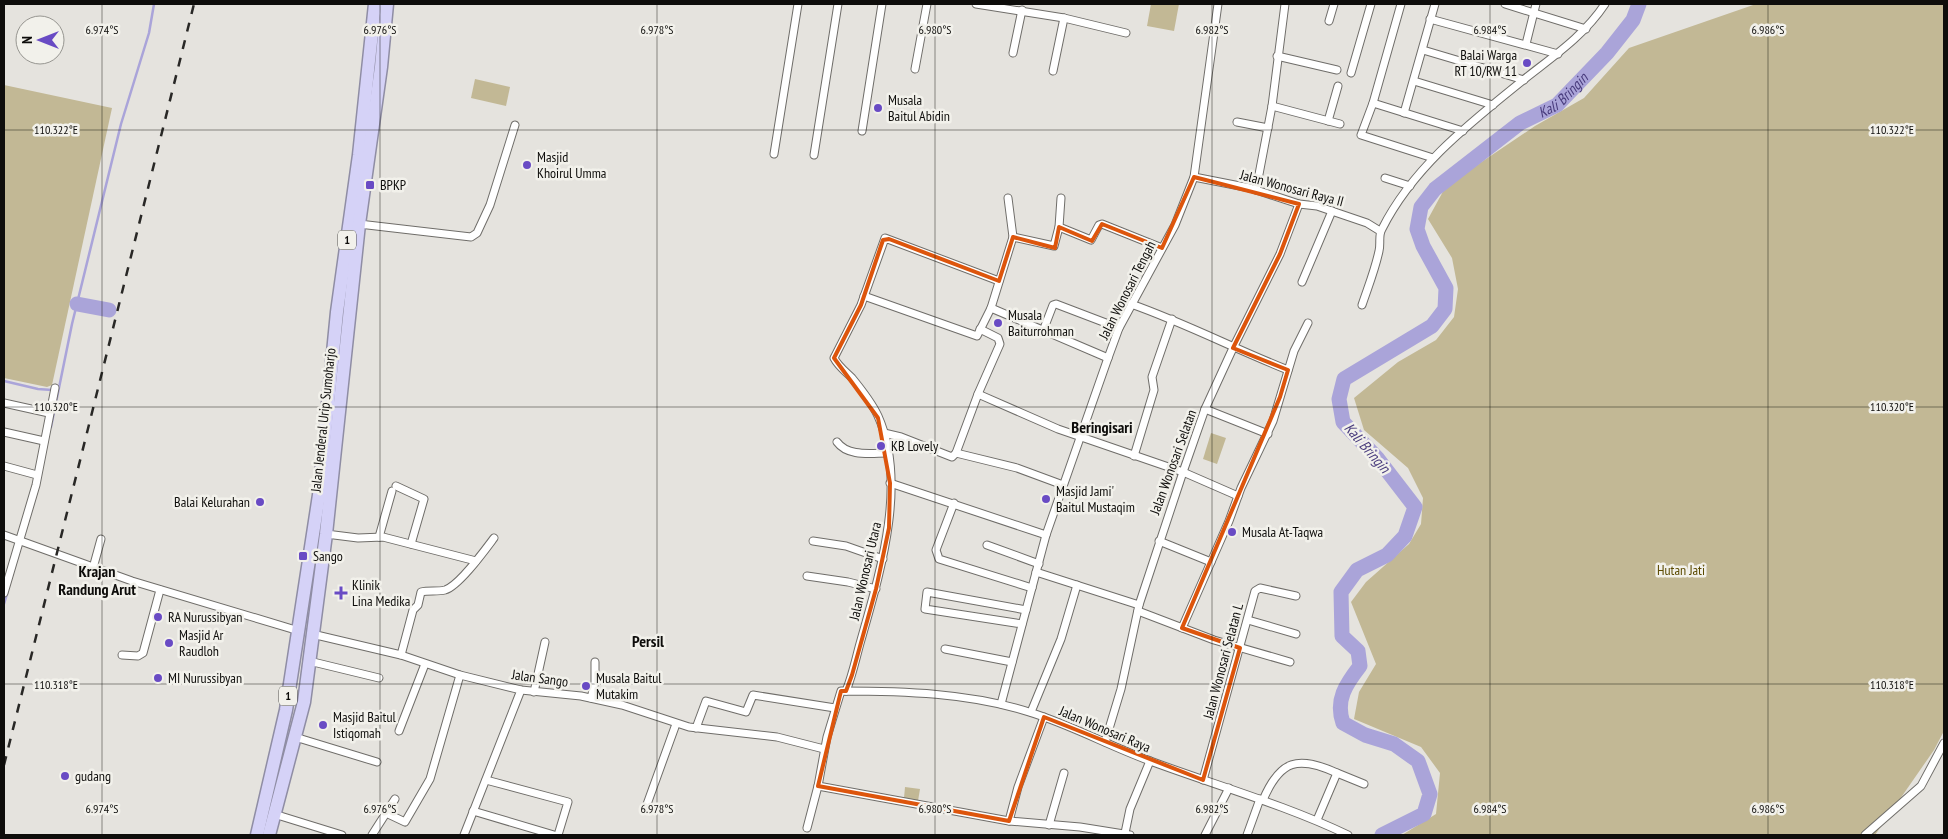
<svg xmlns="http://www.w3.org/2000/svg" width="1948" height="839" font-family="'PT Sans Narrow',sans-serif">
<rect width="100%" height="100%" fill="#e5e3de"/>
<g fill="#c2b895">
<polygon points="1151,4 1179,4 1174,31 1147,26"/>
<polygon points="1756,4 1944,4 1944,731 1934,750 1875,835 1402,835 1436,814 1440,773 1421,747 1354,719 1359,692 1376,664 1351,602 1366,582 1409,544 1421,524 1423,498 1408,468 1364,430 1354,398 1398,362 1436,340 1454,317 1458,289 1452,258 1428,219 1446,186 1535,126 1584,98 1629,48"/>
<polygon points="475,79 510,87 506,106 471,98"/>
<polygon points="4,85 112,108 52,385 47,387 4,378"/>
<polygon points="1211,433 1226,438 1217,464 1203,459"/>
<polygon points="905,787 920,789 918,801 904,798"/>
</g>
<g fill="none" stroke-linecap="round" stroke-linejoin="round">
<g stroke="#aaa4d9" stroke-width="2.5">
<polyline points="4,381 38,389 52,390"/>
<polyline points="51,427 72,324 121,124 149,33 154,4"/>
<polyline points="4,604 7,594"/>
</g>
<g stroke="#aaa4d9" stroke-width="15">
<polyline points="77,304 109,310"/>
<path id="s1" d="M1382,835L1424,814L1430,794L1418,761L1394,744L1365,735L1343,723C1335,700 1346,684 1360,666L1358,651L1342,636L1341,592L1357,570L1387,555L1405,536L1415,507L1378,459L1343,422L1339,399L1344,379L1432,326L1445,309L1446,288L1423,246L1417,229L1421,207L1435,189L1520,123L1557,105L1607,53L1633,20L1639,4"/>
</g>
<g stroke="#6f6d69" stroke-width="9">
<g id="street">
<polyline points="976,4 1064,18 1126,33"/>
<polyline points="1401,4 1373,103 1361,135 1433,158"/>
<polyline points="1505,4 1586,29"/>
<polyline points="1430,19 1558,54"/>
<polyline points="1329,21 1334,4"/>
<polyline points="1526,44 1536,4"/>
<polyline points="1423,50 1524,80"/>
<polyline points="1013,53 1022,10"/>
<polyline points="1277,56 1337,70"/>
<polyline points="915,69 927,4"/>
<polyline points="1053,71 1064,18"/>
<polyline points="1351,73 1371,4"/>
<polyline points="1414,81 1493,105"/>
<polyline points="1373,103 1463,131"/>
<polyline points="1272,106 1340,124"/>
<polyline points="1404,113 1435,4"/>
<polyline points="1328,121 1338,86"/>
<polyline points="1237,122 1268,128"/>
<polyline points="862,131 882,4"/>
<polyline points="774,154 798,4"/>
<polyline points="814,155 838,4"/>
<polyline points="1194,177 1250,188 1299,204 1317,206 1367,223 1380,231"/>
<polyline points="1385,178 1410,186"/>
<polyline points="1256,190 1272,106 1285,4"/>
<polyline points="359,224 471,237 477,233 490,205 515,125"/>
<polyline points="1059,227 1091,240 1099,225 1102,224 1162,248"/>
<polyline points="1013,237 1054,246 1059,227 1061,198"/>
<polyline points="1302,282 1332,211"/>
<polyline points="864,296 977,336 991,308 1013,237 1008,198"/>
<path d="M1131,304C1185,323 1235,349 1288,370"/>
<path d="M1362,305C1368,287 1375,270 1379,251C1381,244 1378,235 1382,229C1413,167 1470,123 1522,81C1552,57 1583,37 1605,4"/>
<polyline points="991,308 1108,358"/>
<polyline points="1043,331 1053,305 1056,304 1119,328"/>
<polyline points="978,394 1000,344 998,338 980,329"/>
<polyline points="4,403 49,413"/>
<polyline points="1205,409 1268,434"/>
<polyline points="4,432 44,441"/>
<polyline points="884,433 901,437 952,457 956,453 978,394 1058,429 1183,472 1238,496"/>
<path d="M837,442C848,457 871,453 887,453"/>
<polyline points="956,453 1017,468 1063,485"/>
<polyline points="1134,456 1154,390 1152,377 1172,319"/>
<polyline points="4,466 37,475"/>
<polyline points="890,483 1046,535"/>
<polyline points="396,486 424,499 411,544"/>
<polyline points="954,503 936,550 939,559 1032,588"/>
<polyline points="326,534 358,538 383,537 476,561"/>
<polyline points="4,535 132,581 299,631"/>
<polyline points="379,537 392,491"/>
<polyline points="813,541 846,546 883,559"/>
<polyline points="1159,541 1211,562"/>
<polyline points="987,545 1039,564"/>
<polyline points="93,568 101,539"/>
<polyline points="1036,572 1139,605"/>
<polyline points="807,576 848,582 876,589"/>
<polyline points="4,593 36,485 55,388"/>
<polyline points="1138,611 1214,640 1290,662"/>
<polyline points="1248,620 1296,634"/>
<polyline points="1022,624 925,609 927,592 1026,610"/>
<polyline points="1182,628 1229,521 1241,488 1273,421 1294,351 1308,323"/>
<polyline points="312,634 401,655 460,675 521,690 581,696 622,705 689,727 777,737 824,749"/>
<polyline points="945,649 1012,662"/>
<polyline points="122,655 138,656 143,653 160,590"/>
<path d="M401,655L413,610L418,605L421,592C429,590 437,592 445,590C459,586 485,550 494,538"/>
<polyline points="309,661 379,678"/>
<path d="M846,691C853,674 856,657 861,640C880,573 908,483 878,416C872,403 861,389 852,378C846,372 838,366 834,358L861,305L885,238L999,281"/>
<polyline points="534,692 545,642"/>
<polyline points="591,698 595,682 595,662"/>
<polyline points="1001,704 1046,535 1108,358 1119,328 1175,225 1194,177 1218,4"/>
<polyline points="1031,712 1061,639 1077,585"/>
<polyline points="696,728 706,701 746,712 753,695 835,708"/>
<polyline points="399,731 425,664"/>
<polyline points="295,737 377,762"/>
<polyline points="1105,742 1121,689 1139,605 1183,472 1205,409 1233,348 1280,254 1299,204"/>
<polyline points="1337,773 1364,784"/>
<polyline points="486,780 568,802 558,835"/>
<polyline points="1203,780 1255,591 1260,588 1296,596"/>
<polyline points="818,786 1009,821 1080,827 1130,835"/>
<path d="M1263,800C1280,760 1298,755 1337,773L1317,820"/>
<polyline points="646,807 676,724"/>
<polyline points="473,811 554,835"/>
<polyline points="386,813 405,822 430,779 460,675"/>
<polyline points="274,814 342,835"/>
<polyline points="1009,821 1018,787 1044,717"/>
<polyline points="1049,825 1064,773"/>
<path d="M807,828L818,786L827,737L841,691C903,691 970,693 1029,712C1072,725 1111,747 1153,762C1218,786 1285,805 1348,835"/>
<polyline points="1125,833 1130,809 1150,761"/>
<polyline points="372,835 395,799"/>
<polyline points="464,835 521,690"/>
<polyline points="1205,835 1229,788"/>
<polyline points="1247,835 1260,799"/>
<polyline points="1865,835 1921,786 1944,743"/>
</g>
</g>
<g stroke="#8f8da4" stroke-width="15">
<g id="highway">
<polyline points="257,835 286,710 319,495 337,312 359,155 375,4"/>
<polyline points="269,835 304,702 326,534 359,224 381,67 387,4"/>
</g>
</g>
<use href="#street" stroke="#fff" stroke-width="7"/>
<use href="#highway" stroke="#d5d2f7" stroke-width="12"/>
<polyline stroke="#292826" stroke-width="2.5" stroke-dasharray="9 9" stroke-linecap="butt" points="4,765 194,4"/>
</g>
<path fill="none" stroke="#dd550c" stroke-width="4" stroke-linejoin="round" d="M1194,177L1299,204L1280,254L1233,348L1288,370L1280,397L1182,628L1240,648L1203,780L1044,717L1009,821L818,786L841,691H846L852,675L876,589L889,528L890,483L878,418L834,358L861,305L883,240L889,239L999,281L1013,237L1055,248L1059,227L1092,241L1102,224L1162,248Z"/>
<path fill="none" stroke="#0e0d0b" stroke-width="1" stroke-opacity="0.45" d="M102,4V835M380,4V835M657,4V835M935,4V835M1212,4V835M1490,4V835M1768,4V835M4,130H1944M4,407H1944M4,684H1944"/>
<g fill="#694bc4" stroke="#f2f1eb" stroke-width="2">
<circle cx="1527" cy="63" r="5"/>
<circle cx="878" cy="108" r="5"/>
<circle cx="527" cy="165" r="5"/>
<rect x="365" y="180" width="10" height="10" rx="2.5"/>
<circle cx="998" cy="323" r="5"/>
<circle cx="881" cy="446" r="5"/>
<circle cx="1046" cy="499" r="5"/>
<circle cx="260" cy="502" r="5"/>
<circle cx="1232" cy="532" r="5"/>
<rect x="298" y="551" width="10" height="10" rx="2.5"/>
<path d="M338.5 585.5h5v5h5v5h-5v5h-5v-5h-5v-5h5z"/>
<circle cx="158" cy="617" r="5"/>
<circle cx="169" cy="643" r="5"/>
<circle cx="158" cy="678" r="5"/>
<circle cx="586" cy="686" r="5"/>
<circle cx="323" cy="725" r="5"/>
<circle cx="65" cy="776" r="5"/>
</g>
<g text-anchor="middle" stroke-width="5" stroke-linejoin="round" paint-order="stroke">
<g fill="#f2f1eb" stroke="#52514e" stroke-width="1">
<rect x="338" y="230.5" width="18" height="19" rx="4"/>
<rect x="279" y="686.5" width="18" height="19" rx="4"/>
</g>
<g font-size="12" font-weight="bold" fill="#0e0d0b">
<text x="347" y="244">1</text>
<text x="288" y="700">1</text>
</g>
<g font-size="14" fill="#0e0d0b" stroke="#f2f1eb" text-anchor="start">
<text x="1517" y="60" text-anchor="end">Balai Warga<tspan x="1517" dy="16">RT 10/RW 11</tspan></text>
<text x="888" y="105">Musala<tspan x="888" dy="16">Baitul Abidin</tspan></text>
<text x="537" y="162">Masjid<tspan x="537" dy="16">Khoirul Umma</tspan></text>
<text x="380" y="190">BPKP</text>
<text x="1008" y="320">Musala<tspan x="1008" dy="16">Baiturrohman</tspan></text>
<text x="891" y="451">KB Lovely</text>
<text x="1056" y="496">Masjid Jami'<tspan x="1056" dy="16">Baitul Mustaqim</tspan></text>
<text x="250" y="507" text-anchor="end">Balai Kelurahan</text>
<text x="1242" y="537">Musala At-Taqwa</text>
<text x="313" y="561">Sango</text>
<text x="352" y="590">Klinik<tspan x="352" dy="16">Lina Medika</tspan></text>
<text x="168" y="622">RA Nurussibyan</text>
<text x="179" y="640">Masjid Ar<tspan x="179" dy="16">Raudloh</tspan></text>
<text x="168" y="683">MI Nurussibyan</text>
<text x="596" y="683">Musala Baitul<tspan x="596" dy="16">Mutakim</tspan></text>
<text x="333" y="722">Masjid Baitul<tspan x="333" dy="16">Istiqomah</tspan></text>
<text x="75" y="781">gudang</text>
</g>
<g font-size="14" fill="#0e0d0b" stroke="#f2f1eb">
<text transform="translate(1292 188) rotate(15)" y="5">Jalan Wonosari Raya II</text>
<text transform="translate(1127 290) rotate(-63)" y="5">Jalan Wonosari Tengah</text>
<text transform="translate(323 420) rotate(-84)" y="5">Jalan Jenderal Urip Sumoharjo</text>
<text transform="translate(1173 462) rotate(-70)" y="5">Jalan Wonosari Selatan</text>
<text transform="translate(865 571) rotate(-77)" y="5">Jalan Wonosari Utara</text>
<text transform="translate(1223 661) rotate(-75)" y="5">Jalan Wonosari Selatan L</text>
<text transform="translate(540 678) rotate(8)" y="5">Jalan Sango</text>
<text transform="translate(1105 729) rotate(23)" y="5">Jalan Wonosari Raya</text>
</g>
<g font-size="14" fill="#5b4a01" stroke="#f2f1eb">
<text x="1681" y="575">Hutan Jati</text>
</g>
<g font-size="15" font-style="italic" fill="#493c7d" stroke="#f2f1eb">
<text dy="5" stroke="none"><textPath href="#s1" startOffset="1020">Kali Bringin</textPath></text>
<text transform="translate(1367 448) rotate(49)" y="5">Kali Bringin</text>
</g>
<g font-size="16" font-weight="bold" fill="#0e0d0b" stroke="#f2f1eb">
<text x="1102" y="433">Beringisari</text>
<text x="97" y="577">Krajan<tspan x="97" dy="18">Randung Arut</tspan></text>
<text x="648" y="647">Persil</text>
</g>
</g>
<g font-size="12" text-anchor="middle" fill="#0e0d0b" stroke="#f2f1eb" stroke-width="5" stroke-linejoin="round" paint-order="stroke">
<text x="102" y="34">6.974°S</text>
<text x="380" y="34">6.976°S</text>
<text x="657" y="34">6.978°S</text>
<text x="935" y="34">6.980°S</text>
<text x="1212" y="34">6.982°S</text>
<text x="1490" y="34">6.984°S</text>
<text x="1768" y="34">6.986°S</text>
<text x="1892" y="134">110.322°E</text>
<text x="56" y="134">110.322°E</text>
<text x="1892" y="411">110.320°E</text>
<text x="56" y="411">110.320°E</text>
<text x="1892" y="689">110.318°E</text>
<text x="56" y="689">110.318°E</text>
<text x="102" y="813">6.974°S</text>
<text x="380" y="813">6.976°S</text>
<text x="657" y="813">6.978°S</text>
<text x="935" y="813">6.980°S</text>
<text x="1212" y="813">6.982°S</text>
<text x="1490" y="813">6.984°S</text>
<text x="1768" y="813">6.986°S</text>
</g>
<rect width="1948" height="839" fill="none" stroke="#0e0d0b" stroke-width="10"/>
<g transform="translate(40 40) rotate(270)"><circle r="24" fill="#f2f1eb" stroke="#979691"/>
<path d="M0-4L9 19L0 12L-9 19Z" fill="#694bc4"/>
<text y="-8" font-size="14" font-weight="bold" text-anchor="middle" fill="#0e0d0b">N</text>
</g>
</svg>
